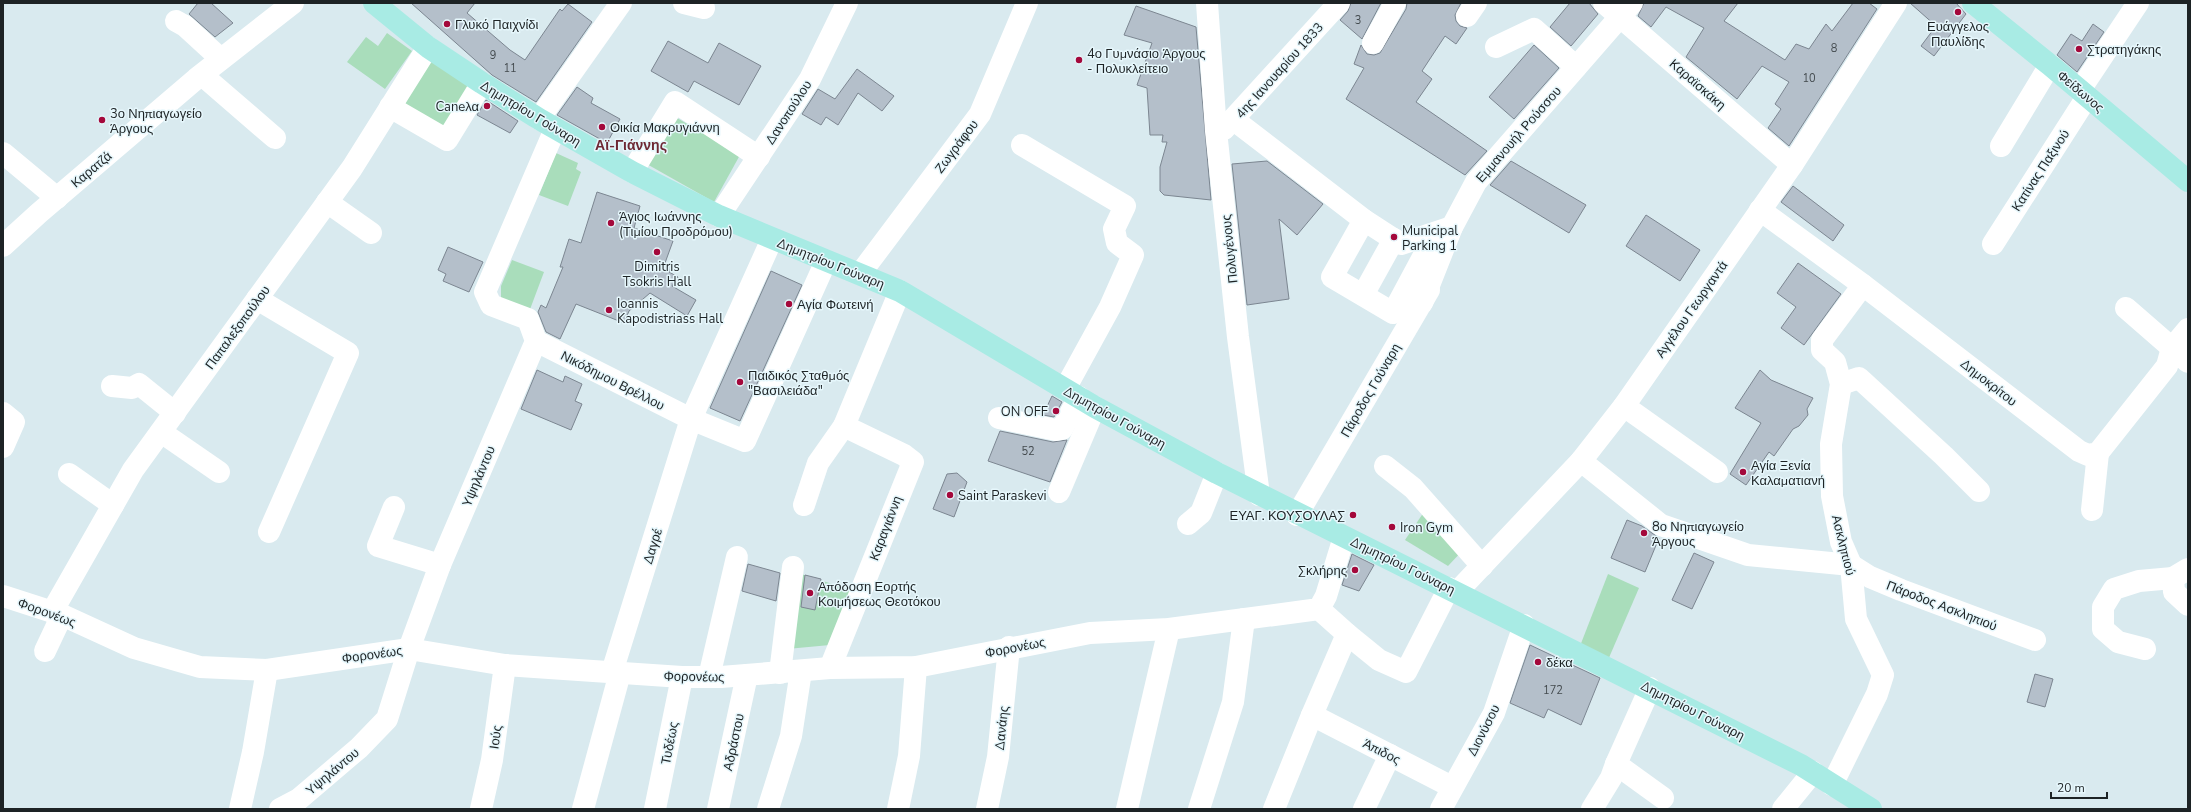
<svg xmlns="http://www.w3.org/2000/svg" width="2191" height="812" font-family="'Nunito Sans',sans-serif">
<rect width="100%" height="100%" fill="#d9eaef"/>
<g fill="#a9ddbb">
<polygon points="387,33 412,51 385,89 347,62 366,37 378,46"/>
<polygon points="428,56 477,86 448,133 399,103"/>
<polygon points="672,115 740,155 714,202 645,163"/>
<polygon points="556,153 578,163 576,169 581,172 568,206 539,195"/>
<polygon points="512,260 544,272 529,312 501,299 501,286"/>
<polygon points="1428,506 1464,549 1448,566 1405,540"/>
<polygon points="798,573 851,590 830,645 787,649"/>
<polygon points="1608,574 1639,588 1608,660 1580,646"/>
</g>
<g fill="#b4bfca" stroke="#7c8691">
<polygon points="198,3 211,3 233,23 215,37 189,14"/>
<polygon points="411,3 475,3 467,13 510,50 525,60 560,9 562,11 568,4 592,22 536,102 492,75"/>
<polygon points="1351,3 1381,3 1362,39 1340,20 1348,11"/>
<polygon points="1407,3 1461,3 1455,15 1456,21 1460,26 1467,28 1456,44 1445,36 1422,71 1432,79 1416,102 1487,151 1465,175 1346,99 1364,68 1354,64 1361,45 1367,54 1374,55 1380,53 1406,9"/>
<polygon points="1570,3 1589,3 1598,14 1571,46 1550,27"/>
<polygon points="1644,3 1738,3 1724,21 1785,60 1796,44 1809,49 1826,24 1832,31 1853,3 1869,3 1877,9 1789,146 1768,128 1781,109 1775,104 1789,82 1762,66 1737,99 1686,57 1704,28 1666,7 1651,27 1638,16"/>
<polygon points="1910,3 1956,3 1966,14 1934,56 1921,46 1936,26"/>
<polygon points="1136,6 1196,27 1211,200 1164,195 1160,191 1160,167 1167,142 1162,142 1163,135 1150,135 1147,88 1137,85 1152,43 1124,35"/>
<polygon points="2093,24 2104,32 2077,72 2057,55 2071,34 2082,41"/>
<polygon points="668,41 708,63 719,43 761,66 739,105 694,81 688,92 651,71"/>
<polygon points="1534,45 1559,68 1514,119 1489,97"/>
<polygon points="857,69 894,96 882,111 858,93 838,125 826,117 821,125 802,114 818,89 835,99"/>
<polygon points="577,87 593,98 591,103 620,119 607,143 557,115"/>
<polygon points="486,100 518,121 510,133 477,115"/>
<polygon points="1267,161 1323,204 1297,235 1279,219 1289,299 1247,305 1232,164"/>
<polygon points="1511,161 1586,205 1569,233 1490,185"/>
<polygon points="1793,186 1844,225 1833,241 1781,202"/>
<polygon points="597,192 640,206 634,228 673,241 665,263 672,265 669,272 678,277 672,286 696,300 687,316 650,293 629,311 624,323 576,304 560,339 546,332 538,312 541,305 546,308 563,267 560,267 569,239 581,243"/>
<polygon points="1646,215 1700,250 1680,281 1626,246"/>
<polygon points="448,247 483,262 469,292 443,281 446,274 438,270"/>
<polygon points="1798,263 1841,294 1804,345 1781,328 1796,307 1777,293"/>
<polygon points="771,271 802,285 740,421 710,408"/>
<polygon points="537,370 563,382 565,376 582,384 575,401 582,404 571,430 521,409"/>
<polygon points="1760,370 1771,380 1813,398 1807,409 1808,415 1799,426 1793,429 1774,456 1769,452 1746,485 1730,474 1761,423 1735,408"/>
<polygon points="1052,396 1062,402 1054,417 1043,415"/>
<polygon points="1000,431 1053,442 1067,440 1050,482 988,461"/>
<polygon points="957,473 967,482 954,517 933,509 947,474"/>
<polygon points="1627,520 1642,526 1659,538 1645,572 1611,558"/>
<polygon points="1694,553 1714,562 1692,609 1672,600"/>
<polygon points="1352,554 1374,565 1359,591 1342,585"/>
<polygon points="748,564 780,573 776,601 742,591"/>
<polygon points="805,575 821,579 815,610 801,607"/>
<polygon points="1530,645 1600,678 1581,725 1548,709 1544,718 1510,703"/>
<polygon points="2035,674 2053,679 2045,707 2027,702"/>
</g>
<g fill="none" stroke-linecap="round" stroke-linejoin="round">
<g stroke="#fff" stroke-width="22">
<polyline points="684,3 704,8"/>
<polyline points="1207,3 1216,131 1238,337 1259,495"/>
<polyline points="1604,3 1792,165"/>
<polyline points="1467,16 1476,3"/>
<polyline points="176,21 185,26 221,59"/>
<polyline points="1373,43 1395,3"/>
<polyline points="1496,47 1534,29 1576,67"/>
<polyline points="202,75 275,138"/>
<polyline points="2080,90 2138,3"/>
<polyline points="390,107 447,140 482,83"/>
<polyline points="539,119 621,3"/>
<polyline points="1234,120 1364,220 1401,244 1452,227"/>
<polyline points="1224,129 1339,3"/>
<polyline points="1022,145 1125,206 1114,229 1117,243 1133,255 1110,307 1065,389"/>
<polyline points="2001,146 2050,65"/>
<polyline points="3,153 57,198"/>
<polyline points="632,172 675,102 759,157"/>
<polyline points="327,202 371,233"/>
<polyline points="1760,210 1863,285 2079,451 2088,455 2098,453 2167,366 2172,348 2188,329"/>
<polyline points="719,216 810,79 847,3"/>
<polyline points="1364,220 1332,277 1393,313 1423,257"/>
<polyline points="1993,244 2087,97"/>
<polyline points="3,246 39,213 196,79 293,3"/>
<polyline points="860,274 980,114 1027,3"/>
<polyline points="1363,295 1394,239"/>
<polyline points="257,299 348,353 269,532"/>
<polyline points="1422,303 1452,227 1476,182 1632,3"/>
<polyline points="2126,308 2188,362"/>
<polyline points="536,341 691,419 745,441 826,261"/>
<polyline points="1841,384 1859,378 1944,456 1979,491"/>
<polyline points="112,386 132,388 139,384 175,413"/>
<polyline points="1624,406 1717,472"/>
<polyline points="3,413 14,422 3,447"/>
<polyline points="999,418 1056,430 1062,429 1079,397"/>
<polyline points="161,432 219,472"/>
<polyline points="1581,461 1661,525 1748,555 1851,565 1870,577 1901,590 2035,640"/>
<polyline points="1385,466 1413,488 1482,566"/>
<polyline points="69,474 113,505"/>
<polyline points="1059,492 1095,407"/>
<polyline points="804,505 818,463 844,426"/>
<polyline points="394,507 378,546 440,565"/>
<polyline points="2092,510 2098,453"/>
<polyline points="1297,515 1429,290"/>
<polyline points="1188,524 1201,513 1217,473"/>
<polyline points="2173,578 2174,592 2188,605"/>
<polyline points="1457,592 1581,461 1624,406 1792,165 1896,3"/>
<polyline points="3,596 62,615 134,648 200,667 267,670 409,649 505,665 682,677 721,677 830,668 916,667 1090,633 1169,629 1319,609 1326,596 1344,537"/>
<polyline points="1319,609 1347,634 1312,715 1452,787"/>
<polyline points="52,612 133,470 352,168 428,47"/>
<polyline points="1347,634 1379,660 1406,672 1449,588"/>
<polyline points="2145,649 2118,642 2103,629 2103,607 2114,589 2139,581 2173,578 2188,569"/>
<polyline points="45,651 62,615"/>
<polyline points="830,668 913,462 904,455 844,426 900,291"/>
<polyline points="612,672 691,419 772,239"/>
<polyline points="780,673 793,567"/>
<polyline points="709,677 737,557"/>
<polyline points="1650,688 1616,764 1663,798"/>
<polyline points="1832,785 1877,694 1883,675 1856,619 1851,565 1841,542 1832,496 1831,444 1841,384 1835,362 1822,350 1822,340 1863,285"/>
<polyline points="240,809 253,752 267,670"/>
<polyline points="280,809 299,799 359,748 387,719 409,649 440,565 536,341 528,319 491,305 485,292 555,129"/>
<polyline points="481,809 492,760 505,665"/>
<polyline points="583,809 620,673"/>
<polyline points="655,809 682,677"/>
<polyline points="718,809 747,675"/>
<polyline points="768,809 791,736 801,671"/>
<polyline points="898,809 909,756 916,667"/>
<polyline points="987,809 998,757 1009,647"/>
<polyline points="1127,809 1169,629"/>
<polyline points="1199,809 1233,702 1244,619"/>
<polyline points="1274,809 1312,715"/>
<polyline points="1364,809 1390,755"/>
<polyline points="1441,809 1494,713 1524,625"/>
<polyline points="1592,809 1611,778 1616,764"/>
<polyline points="1783,809 1813,772"/>
</g>
<g stroke="#a8ebe4" stroke-width="22">
<polyline points="374,3 428,47 482,83 539,119 632,172 719,216 900,291 1095,407 1217,473 1801,765 1871,809"/>
<polyline points="1973,3 2050,65 2188,181"/>
</g>
</g>
<g fill="#a4083b" stroke="#e6f7fc" stroke-width="1.5">
<circle cx="1958" cy="12" r="4"/>
<circle cx="447" cy="24" r="4"/>
<circle cx="2079" cy="49" r="4"/>
<circle cx="1079" cy="60" r="4"/>
<circle cx="487" cy="106" r="4"/>
<circle cx="102" cy="120" r="4"/>
<circle cx="602" cy="127" r="4"/>
<circle cx="611" cy="223" r="4"/>
<circle cx="1394" cy="237" r="4"/>
<circle cx="657" cy="252" r="4"/>
<circle cx="789" cy="304" r="4"/>
<circle cx="609" cy="310" r="4"/>
<circle cx="740" cy="382" r="4"/>
<circle cx="1056" cy="411" r="4"/>
<circle cx="1743" cy="472" r="4"/>
<circle cx="950" cy="495" r="4"/>
<circle cx="1353" cy="515" r="4"/>
<circle cx="1392" cy="527" r="4"/>
<circle cx="1644" cy="533" r="4"/>
<circle cx="1355" cy="570" r="4"/>
<circle cx="810" cy="593" r="4"/>
<circle cx="1538" cy="662" r="4"/>
</g>
<g text-anchor="middle" stroke-width="3" stroke-linejoin="round" paint-order="stroke">
<g font-size="11" fill="#434a4e">
<text x="1358" y="24">3</text>
<text x="1834" y="52">8</text>
<text x="493" y="59">9</text>
<text x="510" y="72">11</text>
<text x="1809" y="82">10</text>
<text x="1028" y="455">52</text>
<text x="1553" y="694">172</text>
</g>
<g font-size="13" fill="#1d2325" stroke="#e6f7fc" text-anchor="start">
<text x="455" y="29">Γλυκό Παιχνίδι</text>
<text x="1958" y="31" text-anchor="middle">Ευάγγελος<tspan x="1958" dy="15">Παυλίδης</tspan></text>
<text x="2087" y="54">Στρατηγάκης</text>
<text x="1087" y="58">4ο Γυμνάσιο Άργους<tspan x="1087" dy="15">- Πολυκλείτειο</tspan></text>
<text x="479" y="111" text-anchor="end">Caneλα</text>
<text x="110" y="118">3ο Νηπιαγωγείο<tspan x="110" dy="15">Άργους</tspan></text>
<text x="610" y="132">Οικία Μακρυγιάννη</text>
<text x="619" y="221">Άγιος Ιωάννης<tspan x="619" dy="15">(Τιμίου Προδρόμου)</tspan></text>
<text x="1402" y="235">Municipal<tspan x="1402" dy="15">Parking 1</tspan></text>
<text x="657" y="271" text-anchor="middle">Dimitris<tspan x="657" dy="15">Tsokris Hall</tspan></text>
<text x="617" y="308">Ioannis<tspan x="617" dy="15">Kapodistriass Hall</tspan></text>
<text x="797" y="309">Αγία Φωτεινή</text>
<text x="748" y="380">Παιδικός Σταθμός<tspan x="748" dy="15">"Βασιλειάδα"</tspan></text>
<text x="1048" y="416" text-anchor="end">ON OFF</text>
<text x="1751" y="470">Αγία Ξενία<tspan x="1751" dy="15">Καλαματιανή</tspan></text>
<text x="958" y="500">Saint Paraskevi</text>
<text x="1345" y="520" text-anchor="end">ΕΥΑΓ. ΚΟΥΣΟΥΛΑΣ</text>
<text x="1652" y="531">8ο Νηπιαγωγείο<tspan x="1652" dy="15">Άργους</tspan></text>
<text x="1400" y="532">Iron Gym</text>
<text x="1347" y="575" text-anchor="end">Σκλήρης</text>
<text x="818" y="591">Απόδοση Εορτής<tspan x="818" dy="15">Κοιμήσεως Θεοτόκου</tspan></text>
<text x="1546" y="667">δέκα</text>
</g>
<g font-size="13" fill="#1d2325" stroke="#e6f7fc">
<text transform="translate(1279 70) rotate(-48)" y="5">4ης Ιανουαρίου 1833</text>
<text transform="translate(1698 84) rotate(41)" y="5">Καραϊσκάκη</text>
<text transform="translate(2081 91) rotate(40)" y="5">Φείδωνος</text>
<text transform="translate(788 112) rotate(-57)" y="5">Δανοπούλου</text>
<text transform="translate(531 113) rotate(31)" y="5">Δημητρίου Γούναρη</text>
<text transform="translate(1518 134) rotate(-49)" y="5">Εμμανουήλ Ρούσσου</text>
<text transform="translate(956 146) rotate(-53)" y="5">Ζωγράφου</text>
<text transform="translate(91 169) rotate(-40)" y="5">Καρατζά</text>
<text transform="translate(2040 170) rotate(-57)" y="5">Κατίνας Παξινού</text>
<text transform="translate(1229 249) rotate(-96)" y="5">Πολυγένους</text>
<text transform="translate(831 263) rotate(22)" y="5">Δημητρίου Γούναρη</text>
<text transform="translate(1691 309) rotate(-55)" y="5">Αγγέλου Γεωργαντά</text>
<text transform="translate(237 327) rotate(-54)" y="5">Παπαλεξοπούλου</text>
<text transform="translate(613 380) rotate(27)" y="5">Νικόδημου Βρέλλου</text>
<text transform="translate(1989 382) rotate(38)" y="5">Δημοκρίτου</text>
<text transform="translate(1370 390) rotate(-60)" y="5">Πάροδος Γούναρη</text>
<text transform="translate(1115 417) rotate(29)" y="5">Δημητρίου Γούναρη</text>
<text transform="translate(478 476) rotate(-67)" y="5">Υψηλάντου</text>
<text transform="translate(885 528) rotate(-69)" y="5">Καραγιάννη</text>
<text transform="translate(1844 545) rotate(76)" y="5">Ασκληπιού</text>
<text transform="translate(652 546) rotate(-73)" y="5">Δαγρέ</text>
<text transform="translate(1403 565) rotate(26)" y="5">Δημητρίου Γούναρη</text>
<text transform="translate(1942 605) rotate(21)" y="5">Πάροδος Ασκληπιού</text>
<text transform="translate(47 612) rotate(20)" y="5">Φορονέως</text>
<text transform="translate(1015 647) rotate(-11)" y="5">Φορονέως</text>
<text transform="translate(372 654) rotate(-8)" y="5">Φορονέως</text>
<text transform="translate(694 676) rotate(1)" y="5">Φορονέως</text>
<text transform="translate(1693 710) rotate(27)" y="5">Δημητρίου Γούναρη</text>
<text transform="translate(1001 728) rotate(-84)" y="5">Δανάης</text>
<text transform="translate(1483 730) rotate(-63)" y="5">Διονύσου</text>
<text transform="translate(495 737) rotate(-82)" y="5">Ιούς</text>
<text transform="translate(733 742) rotate(-78)" y="5">Αδράστου</text>
<text transform="translate(669 743) rotate(-79)" y="5">Τυδέως</text>
<text transform="translate(1382 751) rotate(27)" y="5">Άπιδος</text>
<text transform="translate(332 771) rotate(-40)" y="5">Υψηλάντου</text>
</g>
<g font-size="14" font-weight="bold" fill="#6e2834" stroke="#e6f7fc">
<text x="631" y="150">Αϊ-Γιάννης</text>
</g>
</g>
<rect width="2191" height="812" fill="none" stroke="#1d2325" stroke-width="8"/>
<path d="M2051 792v6h56v-6" fill="none" stroke="#1d2325" stroke-width="2"/>
<text x="2057" y="792" font-size="12" fill="#1d2325" stroke="#e6f7fc" stroke-width="3" paint-order="stroke">20 m</text>
</svg>
